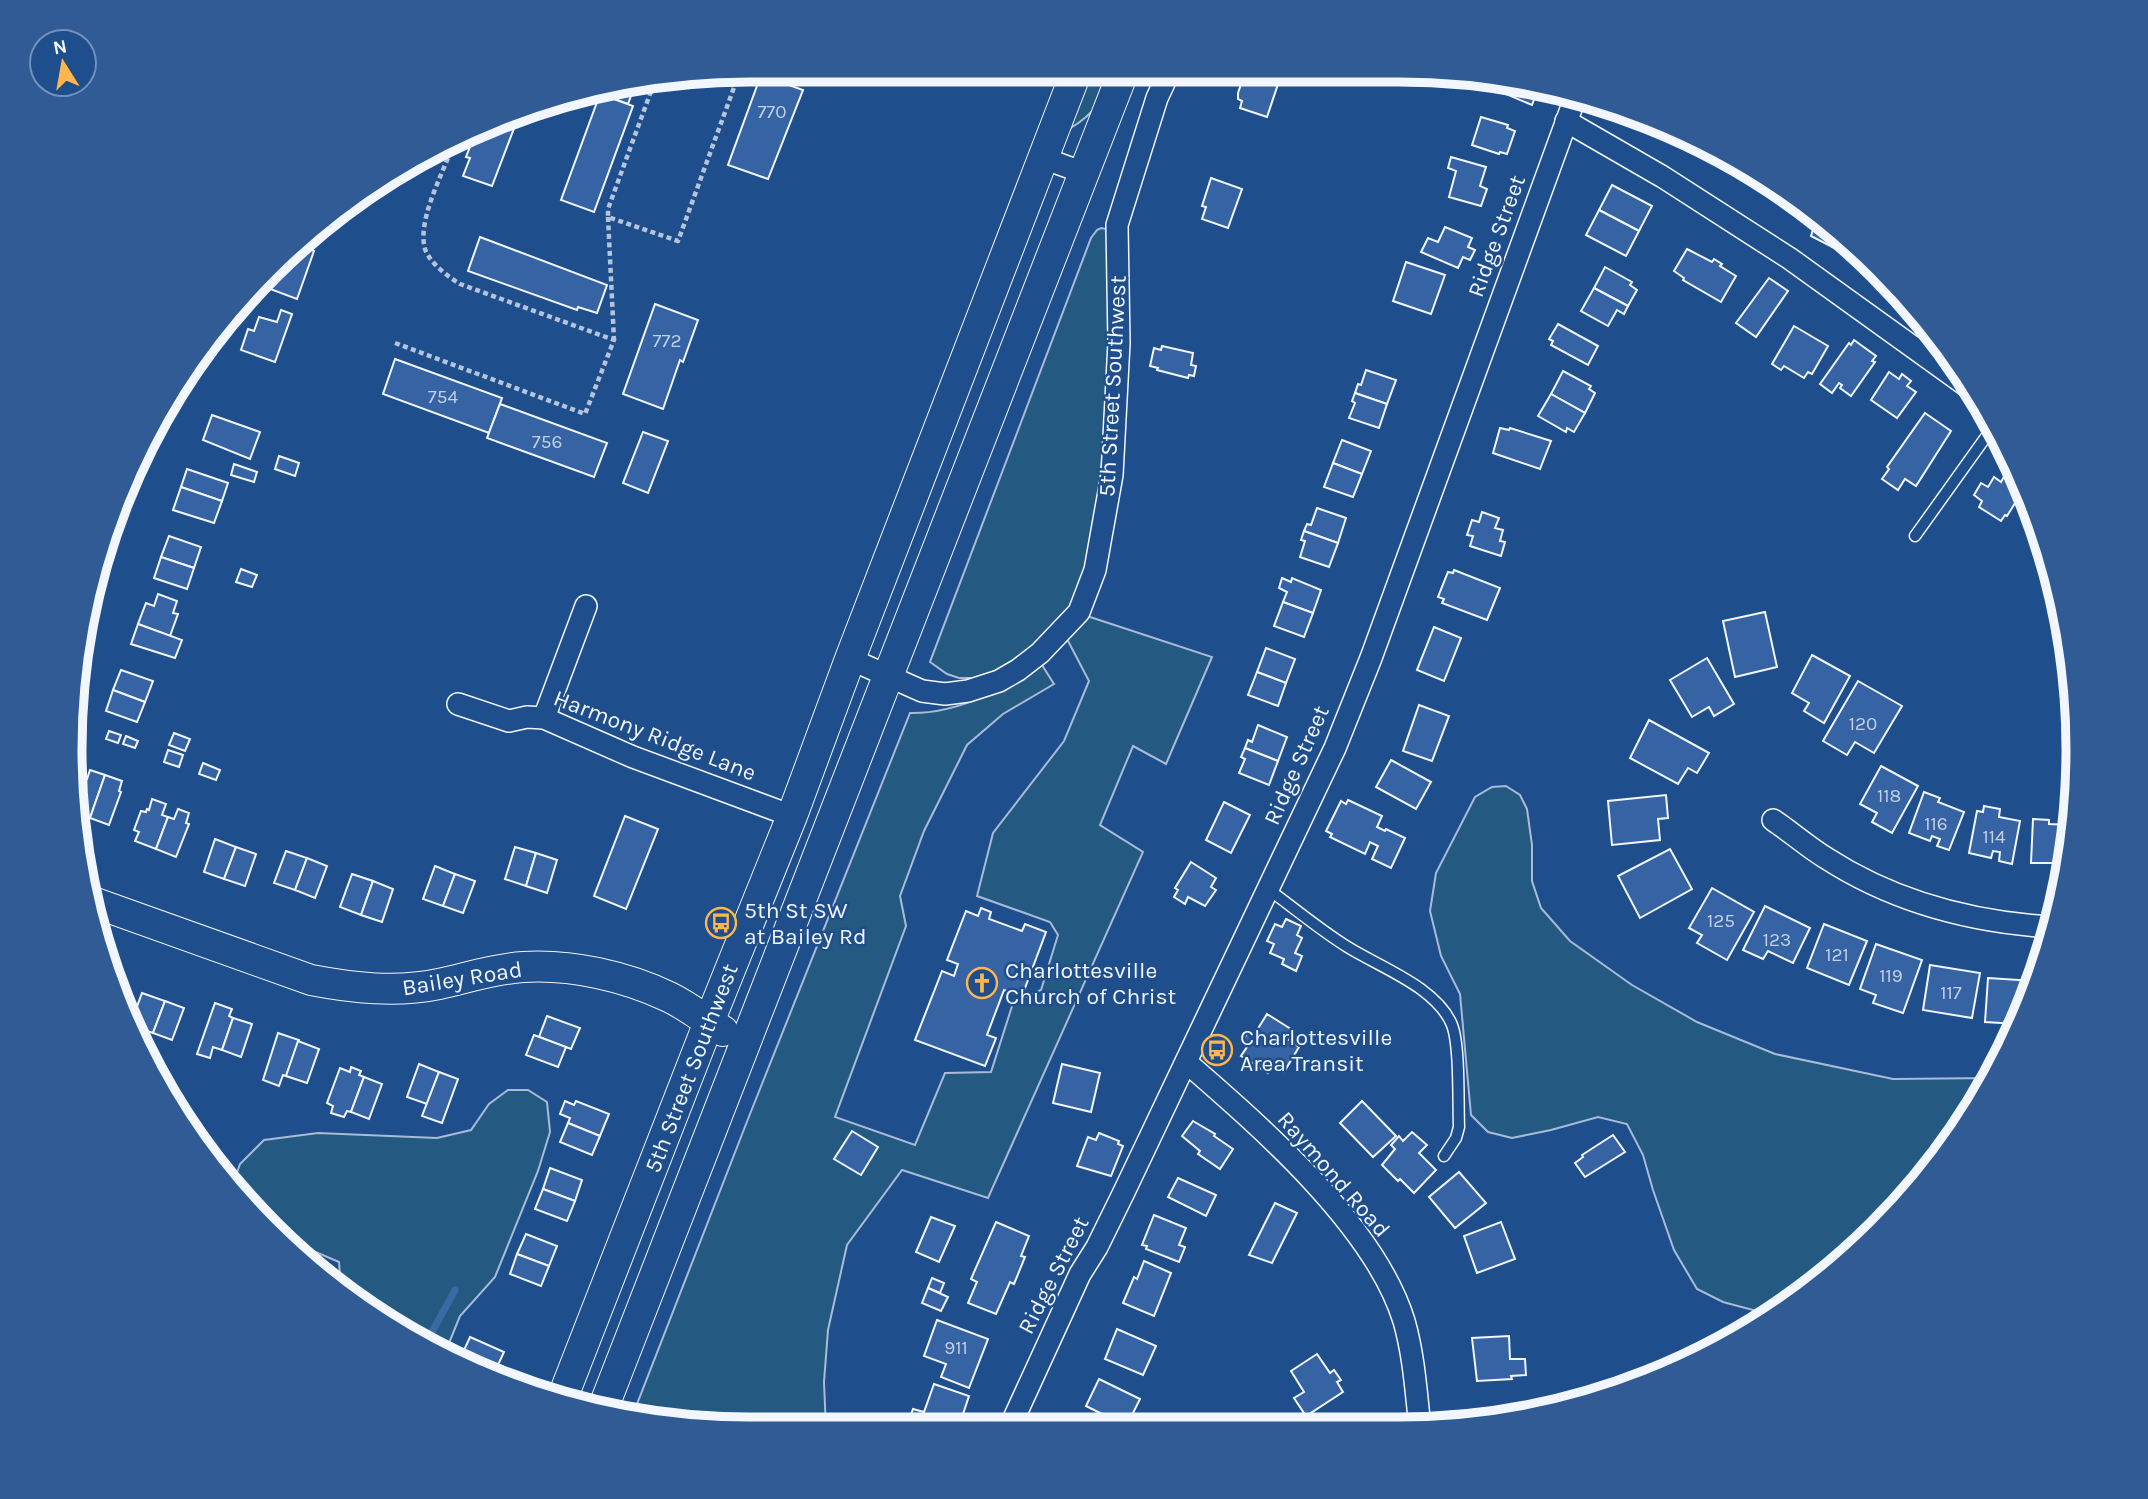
<svg xmlns="http://www.w3.org/2000/svg" width="2148" height="1499" font-family="Karla,sans-serif">
<rect width="100%" height="100%" fill="#1f4e8c"/>
<g fill="#245a82" stroke="#a8bbd7" stroke-width="2">
<path d="M1091,70H1112C1101,100 1098,112 1069,129Z"/>
<polygon points="1101,228 1106,229 1108,237 1108,412 1089,570 1078,600 1031,651 982,678 959,678 947,674 930,662 1091,238 1097,230"/>
<path d="M1084,615L1212,657L1166,764L1133,746L1100,825L1143,852L988,1198L902,1170L847,1245L828,1330L824,1382L826,1429H749L632,1417L748,1119L910,713C958,714 1002,689 1042,665L1054,684L1003,714L967,745L924,831L900,896L906,926L835,1117L915,1145L945,1073L991,1072L1013,1003L1041,990L1058,935L1050,922L977,896L993,833L1064,741L1089,681L1067,639Z"/>
<polygon points="1506,786 1520,795 1527,809 1532,845 1532,881 1541,908 1570,941 1632,985 1697,1022 1775,1054 1893,1079 1990,1078 1963,1127 1879,1230 1764,1313 1723,1302 1697,1289 1674,1250 1653,1190 1643,1155 1627,1124 1598,1117 1551,1130 1512,1138 1488,1132 1471,1115 1460,994 1441,956 1430,911 1436,873 1475,797 1492,787"/>
<polygon points="508,1090 528,1090 547,1102 550,1132 538,1171 495,1277 460,1316 445,1353 372,1314 341,1289 339,1262 311,1250 293,1249 269,1230 234,1181 240,1164 264,1140 318,1133 437,1138 471,1130 489,1104"/>
</g>
<g fill="none" stroke-linecap="round" stroke-linejoin="round">
<polyline stroke="#3b69a3" stroke-width="7" points="426,1343 455,1290"/>
</g>
<g fill="#3563a3" stroke="#f2f6ff" stroke-width="2">
<polygon points="1246,70 1267,70 1281,75 1267,117 1240,108 1242,101 1238,99 1238,93"/>
<polygon points="761,75 803,90 768,179 728,165"/>
<polygon points="1498,80 1539,86 1532,105 1494,89"/>
<polygon points="635,85 628,104 595,92 595,90"/>
<polygon points="600,94 633,106 594,212 561,200"/>
<polygon points="1481,117 1508,125 1507,128 1515,131 1507,154 1500,152 1499,154 1472,145"/>
<polygon points="518,118 492,186 463,176 470,158 466,157 473,139"/>
<polygon points="1649,123 1684,135 1680,144 1647,128"/>
<polygon points="1451,157 1486,167 1480,186 1487,189 1481,206 1449,197 1456,171 1448,168"/>
<polygon points="1211,178 1242,189 1228,228 1202,219 1206,207 1202,206"/>
<polygon points="1612,185 1652,206 1639,231 1599,210"/>
<polygon points="1761,185 1780,198 1780,199 1760,188"/>
<polygon points="1599,210 1639,231 1626,256 1586,235"/>
<polygon points="1815,223 1839,240 1834,248 1811,236"/>
<polygon points="1445,227 1472,238 1468,247 1475,250 1470,260 1463,257 1458,268 1421,252 1428,238 1438,242"/>
<polygon points="480,237 607,285 597,313 578,307 577,310 468,271"/>
<polygon points="304,247 314,251 297,299 262,286 265,278 290,256 299,259"/>
<polygon points="1687,249 1712,262 1714,259 1722,264 1720,266 1736,276 1721,302 1683,280 1684,278 1674,271"/>
<polygon points="1406,262 1445,275 1431,314 1393,301"/>
<polygon points="1605,267 1632,282 1630,285 1637,290 1628,306 1594,288"/>
<polygon points="1769,278 1788,291 1756,337 1736,323"/>
<polygon points="1594,288 1628,306 1624,314 1617,310 1608,326 1581,311"/>
<polygon points="655,304 698,320 683,362 680,360 663,409 623,394"/>
<polygon points="281,310 292,314 275,362 241,350 248,329 254,331 259,317 277,322"/>
<polygon points="1558,324 1598,346 1588,365 1551,345 1553,341 1549,339"/>
<polygon points="1794,326 1828,346 1812,374 1808,372 1804,378 1784,366 1781,370 1772,364"/>
<polygon points="1854,340 1876,356 1872,361 1875,362 1851,396 1840,388 1842,385 1839,383 1832,393 1820,384 1849,343 1851,345"/>
<polygon points="1162,346 1193,353 1191,365 1196,366 1194,376 1189,375 1188,378 1157,370 1158,368 1150,366 1154,348 1161,350"/>
<polygon points="395,359 502,398 489,433 383,394"/>
<polygon points="1366,370 1396,380 1387,404 1355,393 1358,384 1361,385"/>
<polygon points="1563,371 1591,386 1589,389 1595,393 1585,413 1551,394"/>
<polygon points="1889,372 1899,379 1902,374 1911,381 1907,386 1916,392 1897,418 1871,400"/>
<polygon points="1355,393 1387,404 1379,428 1349,418 1355,403 1352,401"/>
<polygon points="1551,394 1585,413 1574,432 1567,428 1566,432 1538,416"/>
<polygon points="500,404 607,443 594,477 487,438"/>
<polygon points="1925,413 1951,431 1916,486 1905,479 1898,490 1882,479 1889,469 1887,467"/>
<polygon points="212,415 260,432 250,459 203,440"/>
<polygon points="1500,428 1509,430 1510,428 1551,441 1540,469 1493,453"/>
<polygon points="643,432 668,441 648,493 623,483"/>
<polygon points="1342,440 1371,451 1362,474 1333,463"/>
<polygon points="279,456 299,463 295,476 275,469"/>
<polygon points="1333,463 1362,474 1353,497 1324,487"/>
<polygon points="234,464 257,472 254,482 231,475"/>
<polygon points="187,469 228,483 222,501 181,487"/>
<polygon points="2006,473 2017,480 2020,477 2025,487 2007,516 2005,515 2001,521 1979,507 1982,501 1974,495 1981,483 1988,487 1994,477 2001,482"/>
<polygon points="181,487 222,501 214,523 173,510"/>
<polygon points="1317,508 1346,518 1338,543 1304,531 1307,524 1311,525"/>
<polygon points="1482,512 1499,518 1495,528 1503,530 1500,541 1505,542 1501,556 1470,546 1473,536 1467,535 1472,520 1479,522"/>
<polygon points="1304,531 1338,543 1329,567 1300,557 1305,541 1301,540"/>
<polygon points="169,536 201,547 194,568 161,557"/>
<polygon points="161,557 194,568 187,589 154,578"/>
<polygon points="241,569 257,575 252,587 236,582"/>
<polygon points="1454,570 1500,588 1487,620 1442,603 1444,599 1438,597 1448,572 1453,573"/>
<polygon points="1282,578 1291,582 1292,578 1321,590 1313,613 1283,602 1287,592 1279,588"/>
<polygon points="158,594 177,601 173,613 178,614 170,636 138,624 146,603 154,606"/>
<polygon points="1283,602 1313,613 1304,637 1274,626"/>
<polygon points="1765,612 1777,667 1735,677 1723,621"/>
<polygon points="138,624 182,640 175,658 131,644"/>
<polygon points="1434,627 1461,638 1444,681 1417,670"/>
<polygon points="1266,648 1295,659 1286,683 1257,672"/>
<polygon points="1812,655 1850,676 1824,723 1804,711 1809,703 1792,693"/>
<polygon points="1707,658 1734,704 1714,716 1709,707 1692,717 1670,680"/>
<polygon points="121,670 153,681 145,702 113,690"/>
<polygon points="1257,672 1286,683 1278,706 1248,695"/>
<polygon points="1858,681 1902,706 1874,753 1855,742 1847,755 1823,741"/>
<polygon points="113,690 145,702 137,722 106,711"/>
<polygon points="1419,705 1449,716 1432,761 1403,751"/>
<polygon points="1649,720 1709,753 1697,773 1688,768 1678,784 1630,758"/>
<polygon points="1258,725 1287,737 1278,761 1245,748 1248,740 1252,742"/>
<polygon points="109,731 121,735 118,743 106,739"/>
<polygon points="174,733 190,739 185,751 169,745"/>
<polygon points="126,736 138,741 135,748 123,744"/>
<polygon points="1245,748 1278,761 1269,785 1239,773 1245,759 1241,757"/>
<polygon points="168,750 183,755 179,767 164,762"/>
<polygon points="1391,760 1431,782 1416,809 1376,787"/>
<polygon points="203,763 220,770 216,780 199,774"/>
<polygon points="1881,766 1918,786 1892,833 1872,822 1877,813 1860,804"/>
<polygon points="90,770 105,775 90,818 81,815 80,777 87,779"/>
<polygon points="105,775 122,781 119,791 121,792 109,825 90,818"/>
<polygon points="1924,792 1940,798 1938,802 1964,812 1949,850 1937,846 1940,839 1932,836 1930,841 1909,833"/>
<polygon points="1666,795 1668,818 1658,819 1660,840 1612,845 1608,801"/>
<polygon points="152,799 166,804 162,815 168,817 156,849 135,841 139,832 134,830 141,811 146,812 147,809 149,810"/>
<polygon points="1348,800 1382,816 1377,827 1385,831 1386,829 1405,838 1391,868 1372,859 1378,846 1370,842 1365,854 1330,837 1332,834 1326,831 1341,801 1346,804"/>
<polygon points="1224,802 1250,815 1231,853 1206,840"/>
<polygon points="1984,806 2000,809 1999,817 2020,821 2012,864 1999,861 2000,852 1993,851 1991,858 1969,853 1977,811 1983,812"/>
<polygon points="178,809 189,813 186,823 189,824 176,857 156,849 168,817 174,819"/>
<polygon points="625,816 658,829 626,909 594,896"/>
<polygon points="2033,819 2049,820 2049,824 2071,825 2067,865 2062,865 2062,859 2054,859 2054,863 2031,863"/>
<polygon points="215,839 236,847 224,879 204,872"/>
<polygon points="236,847 256,854 245,886 224,879"/>
<polygon points="515,847 536,853 526,886 505,879"/>
<polygon points="1670,849 1692,889 1640,918 1618,876"/>
<polygon points="286,851 307,858 295,890 274,883"/>
<polygon points="536,853 557,860 547,893 526,886"/>
<polygon points="307,858 327,866 315,898 295,890"/>
<polygon points="1191,862 1216,878 1211,887 1216,890 1205,906 1188,897 1185,904 1174,897 1178,890 1175,888"/>
<polygon points="435,866 455,874 443,906 423,899"/>
<polygon points="352,874 373,881 361,915 340,907"/>
<polygon points="455,874 475,881 463,913 443,906"/>
<polygon points="373,881 393,889 382,922 361,915"/>
<polygon points="1712,888 1754,912 1727,960 1697,943 1702,935 1689,928"/>
<polygon points="1765,906 1810,928 1793,963 1768,951 1763,959 1743,950"/>
<polygon points="981,908 991,912 989,919 1022,931 1025,924 1046,932 1022,996 1004,990 987,1035 996,1038 985,1066 915,1040 942,971 954,976 958,964 947,960 966,911 978,916"/>
<polygon points="1286,919 1301,926 1297,935 1302,938 1295,953 1302,956 1296,971 1282,964 1284,959 1270,953 1274,944 1267,941 1275,924 1282,927"/>
<polygon points="1824,924 1867,941 1849,985 1807,968"/>
<polygon points="1876,944 1922,960 1903,1013 1873,1003 1876,995 1860,989"/>
<polygon points="1930,965 1980,973 1972,1018 1923,1010"/>
<polygon points="1988,978 2035,981 2026,1010 2018,1024 1985,1022"/>
<polygon points="142,993 165,1001 153,1033 144,1030 140,1041 137,1040 131,1023"/>
<polygon points="165,1001 184,1008 172,1040 153,1033"/>
<polygon points="215,1003 232,1009 229,1016 233,1018 222,1050 213,1047 210,1058 197,1054"/>
<polygon points="1267,1014 1294,1031 1289,1040 1299,1047 1284,1072 1273,1065 1268,1073 1241,1056 1247,1047 1241,1043 1248,1032 1254,1035"/>
<polygon points="547,1016 580,1028 571,1049 539,1037"/>
<polygon points="233,1018 252,1024 241,1057 222,1050"/>
<polygon points="278,1033 299,1040 286,1076 283,1075 279,1086 263,1080"/>
<polygon points="534,1035 566,1047 558,1067 526,1055"/>
<polygon points="298,1041 319,1049 307,1083 286,1076"/>
<polygon points="419,1064 439,1072 427,1104 407,1097"/>
<polygon points="1062,1064 1100,1073 1091,1112 1053,1103"/>
<polygon points="351,1067 361,1071 359,1075 364,1077 351,1112 347,1111 344,1117 331,1113 333,1106 327,1103 340,1068 350,1072"/>
<polygon points="439,1072 458,1079 442,1123 422,1116"/>
<polygon points="364,1077 382,1084 369,1119 351,1112"/>
<polygon points="565,1101 574,1105 576,1101 609,1114 600,1136 568,1123 570,1118 560,1114"/>
<polygon points="1362,1101 1396,1136 1373,1157 1340,1123"/>
<polygon points="1193,1121 1215,1134 1214,1136 1233,1149 1220,1169 1198,1154 1200,1151 1182,1136"/>
<polygon points="568,1123 600,1136 592,1155 560,1142"/>
<polygon points="852,1131 878,1147 861,1175 834,1159"/>
<polygon points="1412,1132 1427,1145 1419,1153 1436,1170 1414,1193 1400,1179 1398,1181 1382,1165 1395,1149 1391,1145 1399,1136 1403,1141"/>
<polygon points="1099,1133 1119,1141 1118,1144 1123,1146 1111,1176 1077,1166 1088,1137 1096,1140"/>
<polygon points="1613,1135 1625,1152 1585,1177 1575,1163 1583,1157 1582,1155"/>
<polygon points="550,1168 582,1180 575,1201 543,1189"/>
<polygon points="1459,1172 1486,1203 1455,1228 1429,1197"/>
<polygon points="1178,1178 1216,1195 1206,1216 1168,1197"/>
<polygon points="543,1189 575,1201 567,1221 535,1209"/>
<polygon points="1275,1203 1297,1213 1272,1263 1249,1255"/>
<polygon points="1154,1215 1186,1228 1179,1245 1185,1247 1179,1262 1146,1249 1147,1246 1142,1245"/>
<polygon points="931,1217 955,1226 939,1262 916,1252"/>
<polygon points="996,1222 1029,1236 1021,1256 1025,1257 1014,1284 1010,1282 996,1314 968,1303 977,1282 971,1279"/>
<polygon points="1501,1222 1515,1259 1477,1273 1464,1236"/>
<polygon points="526,1234 557,1246 549,1266 517,1254"/>
<polygon points="517,1254 549,1266 541,1286 510,1274"/>
<polygon points="1144,1261 1171,1273 1154,1316 1123,1303 1134,1277 1137,1279"/>
<polygon points="313,1266 333,1271 332,1281"/>
<polygon points="932,1278 944,1283 940,1293 928,1288"/>
<polygon points="928,1288 948,1297 941,1311 922,1303"/>
<polygon points="937,1320 988,1339 969,1388 941,1377 946,1364 924,1356"/>
<polygon points="1117,1329 1156,1346 1143,1375 1105,1359"/>
<polygon points="1509,1336 1510,1359 1525,1359 1526,1375 1511,1376 1512,1379 1477,1381 1472,1338"/>
<polygon points="470,1337 504,1352 492,1378 459,1361"/>
<polygon points="1317,1354 1330,1373 1334,1370 1341,1380 1337,1382 1343,1392 1306,1416 1294,1398 1304,1392 1291,1371"/>
<polygon points="1099,1379 1140,1399 1125,1429 1116,1425 1118,1422 1086,1406"/>
<polygon points="934,1384 969,1396 958,1429 906,1429 913,1409 924,1412"/>
</g>
<g fill="none" stroke-linecap="round" stroke-linejoin="round">
<g stroke="#f2f6ff" stroke-width="13">
<g id="lane">
<polyline points="1915,536 1993,427"/>
<path d="M1268,889C1294,908 1319,929 1346,946C1379,967 1437,987 1452,1025C1460,1045 1458,1104 1459,1127L1456,1138L1444,1156"/>
</g>
</g>
<g stroke="#f2f6ff" stroke-width="24">
<g id="street">
<polyline points="1566,121 1663,177 1789,258 1974,391"/>
<polyline points="1043,158 1084,173"/>
<polyline points="850,659 922,691 945,694 968,691 999,681 1018,670 1040,653 1079,612 1095,570 1112,475 1119,343 1117,225 1157,98 1170,70"/>
<polyline points="458,704 509,721 527,717 544,718 633,757 792,816"/>
<polyline points="544,718 586,606"/>
<path d="M1773,820C1791,832 1808,847 1826,858C1894,902 1971,922 2051,927"/>
<path d="M1186,1062C1261,1127 1375,1226 1404,1321C1414,1356 1416,1392 1420,1427"/>
<polyline points="1009,1429 1080,1274 1097,1247 1124,1192 1335,748 1371,658 1575,98"/>
</g>
</g>
<g stroke="#f2f6ff" stroke-width="32">
<g id="secondary">
<path d="M90,901L311,980C353,988 396,993 439,984C467,978 493,969 523,967C571,964 625,976 669,997C688,1006 705,1020 723,1031"/>
<polyline points="562,1399 709,1022 792,816 850,659 1077,70"/>
<polyline points="602,1411 1124,70"/>
</g>
</g>
<g stroke="#b3c4dc" stroke-width="4.5" stroke-dasharray="5 3.5" stroke-linecap="butt">
<polyline points="654,83 608,209 608,217 678,241 740,71"/>
<polyline points="608,217 614,340"/>
<path d="M395,343L585,414L614,340L460,284C447,276 430,263 425,249C417,221 442,175 452,148"/>
</g>
<use href="#lane" stroke="#1f4e8c" stroke-width="10"/>
<use href="#street" stroke="#1f4e8c" stroke-width="21"/>
<use href="#secondary" stroke="#1f4e8c" stroke-width="30"/>
</g>
<defs>
<g id="bus-ring" transform="scale(1.575)"><circle r="9.5" fill="#1f4e8c" stroke="#ffb74d" stroke-width="1.5"/><path d="M-5-6H5V4H4V6H2V4H-2V6H-4V4H-5ZM-3.5-4V0h7V-4ZM-3.5 1.2v1.5H-2V1.2ZM2 1.2v1.5H3.5V1.2Z" fill="#ffb74d"/></g>
<g id="church-ring" transform="scale(1.575)"><circle r="9.5" fill="#1f4e8c" stroke="#ffb74d" stroke-width="1.5"/><path d="M-1.2-6h2.4v3.5h3.3v2.4h-3.3V6h-2.4V-.1h-3.3v-2.4h3.3Z" fill="#ffb74d"/></g>
</defs>
<g fill-rule="evenodd">
<use href="#bus-ring" x="721" y="923"/>
<use href="#church-ring" x="982" y="983"/>
<use href="#bus-ring" x="1217" y="1050"/>
</g>
<g text-anchor="middle" stroke-width="5" stroke-linejoin="round" paint-order="stroke">
<g font-size="19" fill="#c3d1e8">
<text x="772" y="118">770</text>
<text x="667" y="347">772</text>
<text x="443" y="403">754</text>
<text x="547" y="448">756</text>
<text x="1863" y="730">120</text>
<text x="1889" y="802">118</text>
<text x="1936" y="830">116</text>
<text x="1994" y="843">114</text>
<text x="1721" y="927">125</text>
<text x="1777" y="946">123</text>
<text x="1837" y="961">121</text>
<text x="1891" y="982">119</text>
<text x="1951" y="999">117</text>
<text x="956" y="1354">911</text>
</g>
<g font-size="23" fill="#f2f6ff" stroke="#1f4e8c">
<text transform="translate(1496 236) rotate(-70)" y="8">Ridge Street</text>
<text transform="translate(1112 386) rotate(-87)" y="8">5th Street Southwest</text>
<text transform="translate(655 735) rotate(21)" y="8">Harmony Ridge Lane</text>
<text transform="translate(1296 765) rotate(-66)" y="8">Ridge Street</text>
<text transform="translate(462 978) rotate(-9)" y="8">Bailey Road</text>
<text transform="translate(691 1068) rotate(-69)" y="8">5th Street Southwest</text>
<text transform="translate(1334 1174) rotate(49)" y="8">Raymond Road</text>
<text transform="translate(1053 1275) rotate(-63)" y="8">Ridge Street</text>
</g>
<g font-size="23" fill="#f2f6ff" stroke="#1f4e8c" text-anchor="start">
<text x="744" y="918">5th St SW<tspan x="744" dy="26">at Bailey Rd</tspan></text>
<text x="1005" y="978">Charlottesville<tspan x="1005" dy="26">Church of Christ</tspan></text>
<text x="1240" y="1045">Charlottesville<tspan x="1240" dy="26">Area Transit</tspan></text>
</g>
</g>
<path d="M0 0H2148V1499H0ZM749 82H1399A667 667 0 0 1 2066 749V750A667 667 0 0 1 1399 1417H749A667 667 0 0 1 82 750V749A667 667 0 0 1 749 82Z" fill="#305b95" fill-rule="evenodd"/>
<path fill="none" stroke="#f2f6ff" stroke-width="9" d="M749 82H1399A667 667 0 0 1 2066 749V750A667 667 0 0 1 1399 1417H749A667 667 0 0 1 82 750V749A667 667 0 0 1 749 82Z"/>
<g transform="translate(63 63) rotate(349)"><circle r="33" fill="#1f4e8c" stroke="#7391ba" stroke-width="2"/>
<path d="M0-5L12 26L0 18L-12 26Z" fill="#ffb74d"/>
<text y="-10" font-size="19" font-weight="bold" text-anchor="middle" fill="#f2f6ff">N</text>
</g>
</svg>
